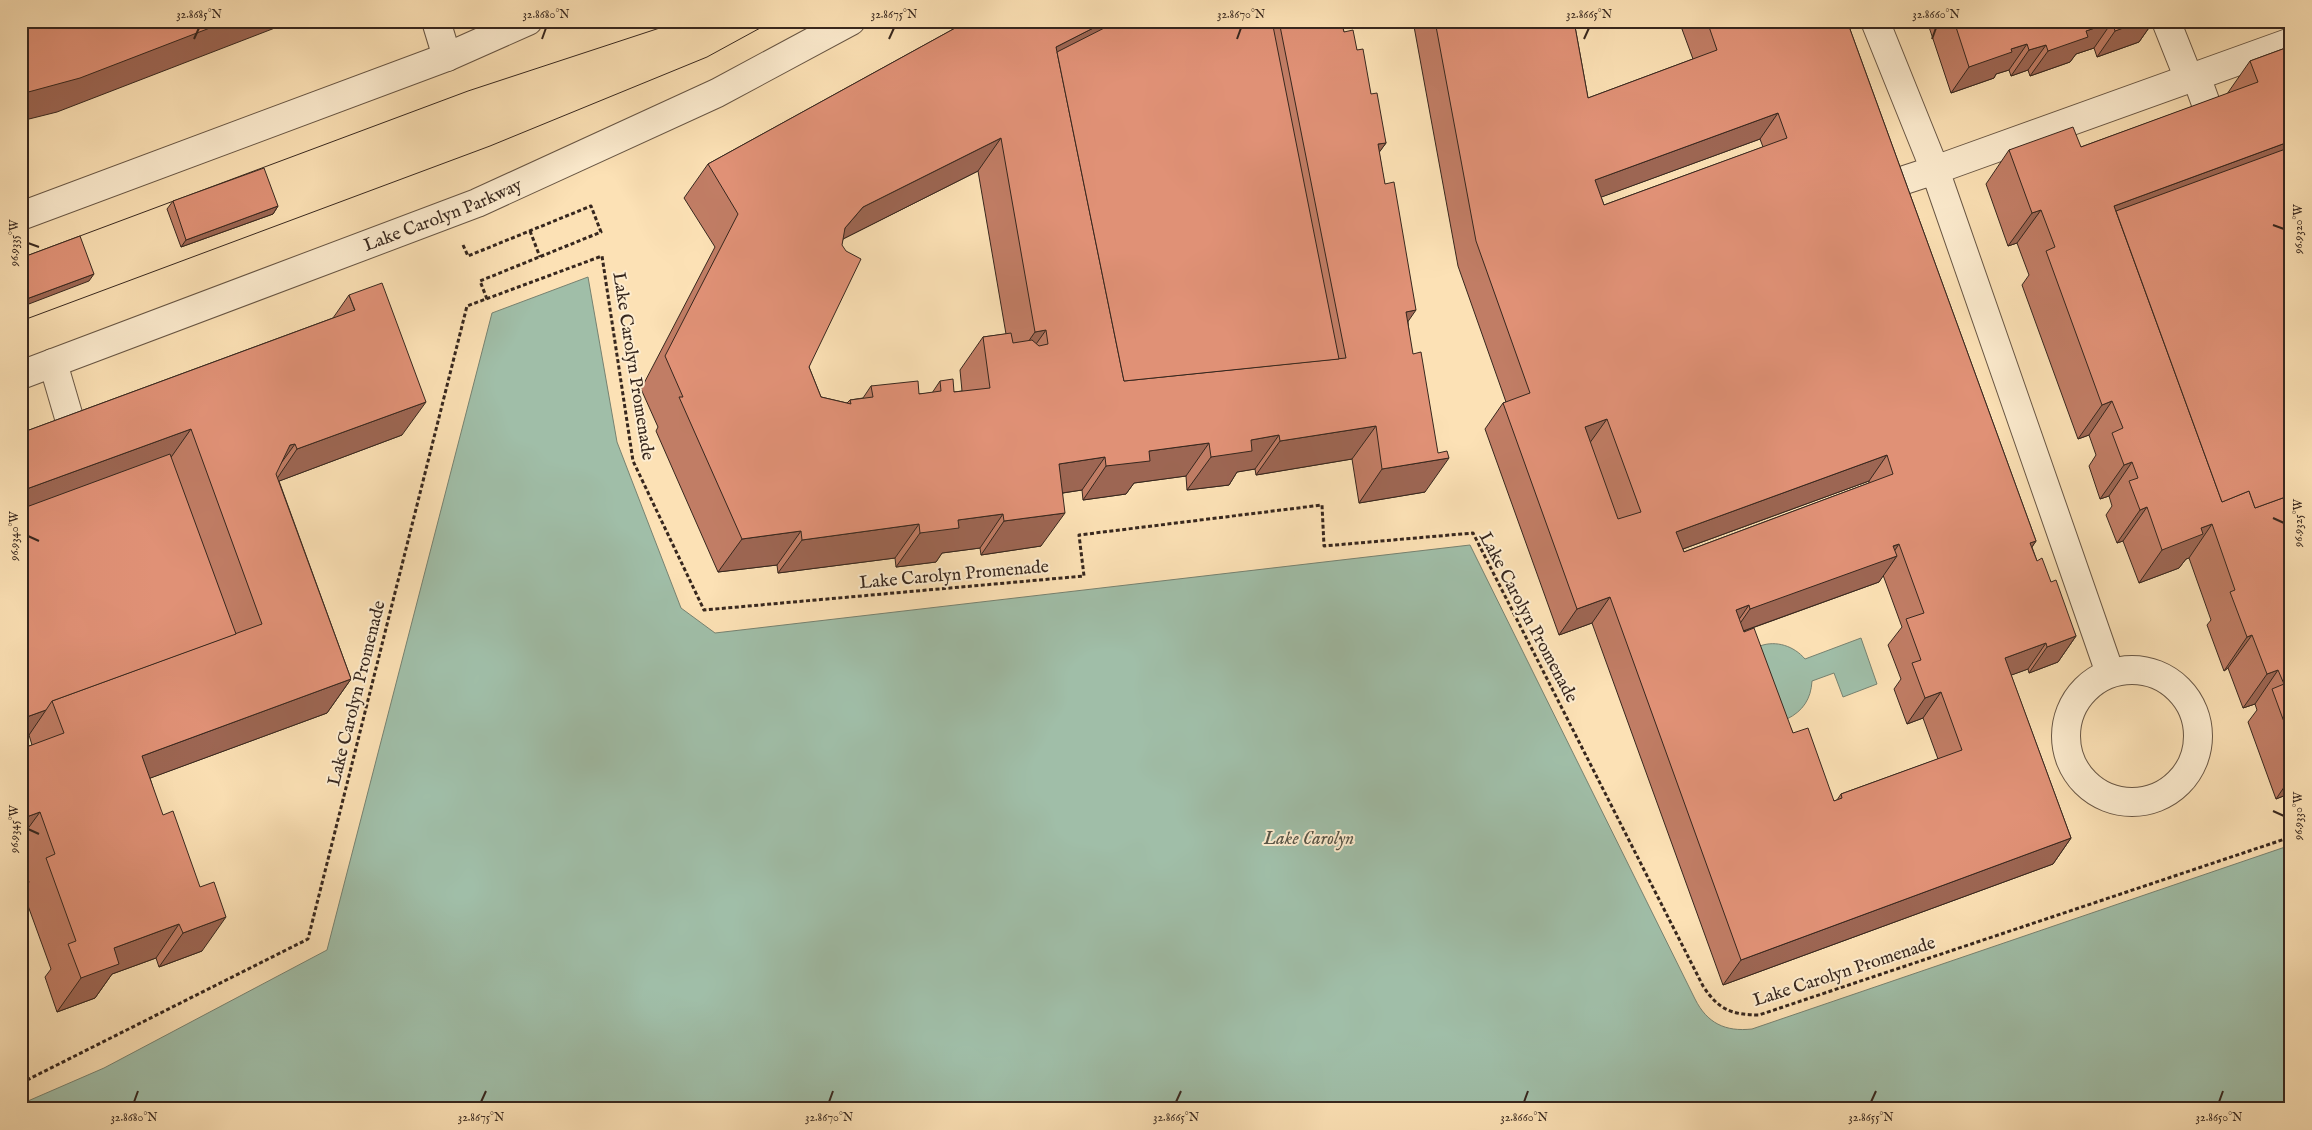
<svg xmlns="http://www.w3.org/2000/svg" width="2312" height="1130" font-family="'IM FELL English',serif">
<rect width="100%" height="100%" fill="#fce1b5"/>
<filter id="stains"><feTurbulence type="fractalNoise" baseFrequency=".004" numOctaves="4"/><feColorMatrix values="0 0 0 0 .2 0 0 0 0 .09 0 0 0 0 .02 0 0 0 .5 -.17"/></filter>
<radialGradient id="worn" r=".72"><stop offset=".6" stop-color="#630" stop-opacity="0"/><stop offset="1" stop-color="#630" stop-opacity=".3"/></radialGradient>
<g fill="#a0bea8" stroke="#768271">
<path d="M588,277L617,442L681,608L715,633L1470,545L1695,999C1707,1023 1725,1032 1752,1029L2291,845V1109H21V1104L104,1068L327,950L492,313Z"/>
<path d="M1861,638L1877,684L1843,697L1834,673L1812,681C1811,699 1803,711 1787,719L1760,646C1776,640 1794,646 1805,659Z"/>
</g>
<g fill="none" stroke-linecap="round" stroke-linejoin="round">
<g stroke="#685644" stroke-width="30">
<g id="minor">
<polyline points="436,21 447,57"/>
<polyline points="1875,21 1935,170 2291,42"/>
<polyline points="2166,21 2189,79"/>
<polyline points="2196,76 2213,123"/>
<polyline points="1880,188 1935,170 2110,673"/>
<polyline points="21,216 447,57 528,21"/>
<polyline points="53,363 75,438"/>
<path id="s1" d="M21,375L477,203L717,93L851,21"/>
<circle cx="2132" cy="736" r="66"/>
</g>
</g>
<g stroke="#37271e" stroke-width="3" stroke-dasharray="4 2.5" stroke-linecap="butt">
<polyline points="530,231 540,257"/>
<polyline points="463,245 468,256 591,206 601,232 480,281 487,299"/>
<path d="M21,1083L308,939L467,306L602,256L633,461L704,610L1084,576L1079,535L1322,505L1324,546L1473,533L1703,986C1718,1009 1731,1015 1759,1015L2291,837"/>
</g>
<use href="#minor" stroke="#fdeccf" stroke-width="28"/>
<g stroke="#37271e" stroke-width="1">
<polyline points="21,258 468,91 681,21"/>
<polyline points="21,321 490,146 707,57 773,21"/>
</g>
</g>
<g fill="#c17d65" stroke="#37271e" fill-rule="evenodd">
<path d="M968,21H1341L1344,32L1357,50L1386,143L1379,152L1408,322L1425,492L1359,503L1352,459L1256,475L1255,469L1237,472L1229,485L1187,490L1186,476L1134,483L1126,494L1083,500L1082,490L1063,493L1041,546L981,555L980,548L942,553L936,562L896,567L895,558L778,573L777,565L718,572L656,431L658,427L641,389L715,247L684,198L708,164ZM978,171L1006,334L983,337L960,370L962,391L954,392L940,381L932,393L919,394L871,386L863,398L850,400L847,403L821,397L809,367L843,239Z"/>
<path d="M1413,21H1574L1588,98L1693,59L1679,21H1847L2036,541L2032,547L2037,561L2051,582L2076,636L2058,662L2029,673L2028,669L2011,675L2071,838L2053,864L1723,985L1592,623L1559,635L1485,429L1503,403L1506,402L1458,266ZM1760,139L1763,147L1604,205L1601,197ZM1869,481V483L1684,552L1683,549ZM1883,575L1902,627L1888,645L1901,679L1894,689L1907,724L1923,718L1938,759L1841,794L1837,800L1834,801L1793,733L1744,631L1879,582Z"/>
<polygon points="1927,21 2156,21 2153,22 2139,42 2097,57 2094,48 2076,54 2070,62 2030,76 2028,70 2011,76 2009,70 1996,74 1994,78 1951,93"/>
<polygon points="2291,46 2291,793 2276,799 2248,722 2257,710 2255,704 2243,708 2228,668 2224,671 2207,625 2211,620 2189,558 2186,559 2179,568 2139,583 2123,541 2117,543 2106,515 2112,506 2109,496 2100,499 2089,466 2096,455 2089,435 2078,439 2022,285 2029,275 2017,243 2008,246 1986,184 2009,150 2081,147 2227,94 2250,61"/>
<polygon points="173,201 278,206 273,214 181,247 167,209"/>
<polygon points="349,295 402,435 279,481 351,679 327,713 150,778 202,951 159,967 156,958 112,974 95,998 57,1012 45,977 51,969 23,892 29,882 21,860 21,749 32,745 29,735 21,738 21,433 333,318"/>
</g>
<g fill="#9d6653" stroke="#37271e">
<polygon points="228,21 293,21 57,112 21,121 21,94"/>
<polygon points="1107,21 1151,21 1054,70 1056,47"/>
<polygon points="2139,21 2156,21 2153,22 2139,42 2097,57 2115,31"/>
<polygon points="2112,22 2094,48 2076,54 2070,62 2030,76 2048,51 2086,31"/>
<polygon points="2027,44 2009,70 1996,74 1994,78 1951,93 1969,67 2011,49"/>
<polygon points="2046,45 2028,70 2011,76 2029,50"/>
<polygon points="1778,113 1760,139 1577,206 1595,180"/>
<polygon points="1001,138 978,171 839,241 845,228 863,207"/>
<polygon points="2291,141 2291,166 2115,231 2114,206"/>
<polygon points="1386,143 1362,176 1378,144"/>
<polygon points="278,206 273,214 181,247 186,240"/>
<polygon points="2041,210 2017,243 2008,246 2032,213"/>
<polygon points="94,274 89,281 21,307 21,301"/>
<polygon points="1416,310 1393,343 1406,312"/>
<polygon points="1046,330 1022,364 1012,365 1035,332"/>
<polygon points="2112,401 2089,435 2078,439 2102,405"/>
<polygon points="426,402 402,435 274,483 297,449"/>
<polygon points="1607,419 1589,444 1585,427"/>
<polygon points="1376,426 1352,459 1256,475 1280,441"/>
<polygon points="191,429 167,463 21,516 21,491"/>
<polygon points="1279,435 1255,469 1237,472 1229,485 1187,490 1211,457 1251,440"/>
<polygon points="1209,443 1186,476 1134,483 1126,494 1083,500 1106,466 1149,451"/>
<polygon points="295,444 271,477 290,445"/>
<polygon points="1887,455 1869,481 1658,558 1676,532"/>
<polygon points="1105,457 1082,490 1035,497 1059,464"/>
<polygon points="1449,458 1425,492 1359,503 1382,469"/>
<polygon points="2132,462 2109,496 2100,499 2124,465"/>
<polygon points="2147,507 2123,541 2117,543 2140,510"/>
<polygon points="1065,513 1041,546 981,555 1004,521"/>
<polygon points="1003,514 980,548 942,553 936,562 896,567 920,533 958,520"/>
<polygon points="919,524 895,558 778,573 802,540"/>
<polygon points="2212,524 2189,558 2186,559 2179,568 2139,583 2162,550 2201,528"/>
<polygon points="801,531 777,565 718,572 742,539"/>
<polygon points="2036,541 2018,567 2030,543"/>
<polygon points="1899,544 1889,559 1897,556 1879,582 1732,635 1750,609"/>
<polygon points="1610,597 1592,623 1559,635 1577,609"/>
<polygon points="1749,605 1731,631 1736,610"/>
<polygon points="2252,635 2228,668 2224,671 2247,637"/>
<polygon points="2076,636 2058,662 2029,673 2047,647"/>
<polygon points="2046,643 2028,669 1987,684 2005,658"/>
<polygon points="2278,670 2255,704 2243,708 2267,674"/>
<polygon points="351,679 327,713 118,790 142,756"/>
<polygon points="1941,692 1923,718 1907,724 1925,698"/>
<polygon points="46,710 29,735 21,738 21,719"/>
<polygon points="2291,777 2291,793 2276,799"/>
<polygon points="40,812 21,838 21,819"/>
<polygon points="2071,838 2053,864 1723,985 1741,960"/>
<polygon points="226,917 202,951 159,967 183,933"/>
<polygon points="179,924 156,958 112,974 95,998 57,1012 81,978 114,948"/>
</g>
<g fill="#e09176" stroke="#37271e" fill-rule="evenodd">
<polygon points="21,21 228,21 80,78 21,94"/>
<path d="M968,21H1107L1056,47L1124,381L1346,358L1279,21H1341L1344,32L1353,30L1357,50L1363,49L1371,94L1377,93L1386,143L1378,144L1385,184L1394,182L1416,310L1406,312L1413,354L1421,352L1438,453L1447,451L1449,458L1382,469L1376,426L1280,441L1279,435L1251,440L1252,451L1211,457L1209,443L1149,451L1150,461L1106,466L1105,457L1059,464L1065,513L1004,521L1003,514L958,520L959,528L920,533L919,524L802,540L801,531L742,539L679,397H683L665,356L738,214L708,164ZM1001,138L1035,332L1046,330L1048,344L1039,346L1032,340L1013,343L1011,333L983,337L990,388L954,392L953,379L940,381L941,391L919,394L918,381L871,386L873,397L850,400L851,404L821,397L809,367L861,259L846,251L842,245L845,228L863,207Z"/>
<polygon points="1118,21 1272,21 1339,359 1124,381 1057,52"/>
<path d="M1435,21H1574L1588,98L1717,50L1707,21H1847L2036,541L2030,543L2037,561L2042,558L2051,582L2056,580L2076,636L2047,647L2046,643L2005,658L2071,838L1741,960L1610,597L1577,609L1503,403L1530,393L1476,241ZM1778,113L1787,138L1604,205L1595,180ZM1607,419L1641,512L1618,519L1585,427ZM1887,455L1893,474L1684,552L1676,532ZM1899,544L1924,613L1906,619L1921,660L1912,663L1925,698L1941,692L1962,750L1841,794L1842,798L1834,801L1808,728L1793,733L1754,628L1744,632L1736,610L1749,605L1750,609L1897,556L1893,546Z"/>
<polygon points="1954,21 2143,21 2115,31 2112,22 2086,31 2088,37 2048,51 2046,45 2029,50 2027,44 2011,49 2012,52 1969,67"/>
<polygon points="2291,46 2291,141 2114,206 2222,502 2249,491 2255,508 2291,495 2291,741 2272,689 2284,684 2278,670 2267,674 2252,635 2247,637 2230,592 2235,590 2212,524 2201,528 2203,534 2162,550 2147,507 2140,510 2129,481 2138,478 2132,462 2124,465 2112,433 2123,428 2112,401 2102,405 2046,251 2055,247 2041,210 2032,213 2009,150 2073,127 2081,147 2258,82 2250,61"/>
<polygon points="2291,147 2291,495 2255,508 2249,491 2222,502 2116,211"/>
<polygon points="264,168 278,206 186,240 173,201"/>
<polygon points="80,236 94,274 21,301 21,258"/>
<polygon points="382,283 426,402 297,449 295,444 290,445 276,474 351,679 142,756 163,815 173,811 200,887 214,882 226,917 183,933 179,924 114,948 119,964 81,978 68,944 76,941 46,858 55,854 40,812 21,819 21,749 64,733 52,701 262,624 191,429 21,491 21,433 355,310 349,295"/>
<polygon points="170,454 236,634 52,701 46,710 21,719 21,509"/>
</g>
<path fill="none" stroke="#37271e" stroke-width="2" d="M194,39L199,28M542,39L546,28M889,39L894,28M1237,39L1241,28M1584,39L1589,28M1932,39L1936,28M2273,225L2284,229M28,243L39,247M2273,518L2284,523M28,536L39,541M2273,811L2284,816M28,829L39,834M134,1102L138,1091M481,1102L486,1091M829,1102L833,1091M1176,1102L1181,1091M1524,1102L1528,1091M1871,1102L1876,1091M2219,1102L2223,1091"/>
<g text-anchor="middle" stroke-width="4" stroke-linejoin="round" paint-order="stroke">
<g font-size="18" fill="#37271e" stroke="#fdeccf">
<text dy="6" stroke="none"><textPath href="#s1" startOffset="451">Lake Carolyn Parkway</textPath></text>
<text transform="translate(634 366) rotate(81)" y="6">Lake Carolyn Promenade</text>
<text transform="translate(954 574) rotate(-5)" y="6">Lake Carolyn Promenade</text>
<text transform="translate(1529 617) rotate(62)" y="6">Lake Carolyn Promenade</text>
<text transform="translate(356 693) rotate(-76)" y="6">Lake Carolyn Promenade</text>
<text transform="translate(1844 971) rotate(-18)" y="6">Lake Carolyn Promenade</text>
</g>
<g font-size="19" font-style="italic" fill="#565447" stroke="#fdeccf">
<text x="1309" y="844">Lake Carolyn</text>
</g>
</g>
<rect width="2312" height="1130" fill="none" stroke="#fce1b5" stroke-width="55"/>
<rect x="28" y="28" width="2256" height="1074" fill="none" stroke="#37271e" stroke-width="2"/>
<g font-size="12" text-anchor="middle" fill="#37271e">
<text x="199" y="18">32.8685°N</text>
<text x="546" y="18">32.8680°N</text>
<text x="894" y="18">32.8675°N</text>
<text x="1241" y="18">32.8670°N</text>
<text x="1589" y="18">32.8665°N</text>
<text x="1936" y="18">32.8660°N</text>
<text transform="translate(2298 229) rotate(-90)" y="4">96.9320°W</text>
<text transform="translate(14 243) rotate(-90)" y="4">96.9335°W</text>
<text transform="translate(2298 523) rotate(-90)" y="4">96.9325°W</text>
<text transform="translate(14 536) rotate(-90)" y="4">96.9340°W</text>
<text transform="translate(2298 816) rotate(-90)" y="4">96.9330°W</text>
<text transform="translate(14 829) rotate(-90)" y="4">96.9345°W</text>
<text x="134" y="1121">32.8680°N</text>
<text x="481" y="1121">32.8675°N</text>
<text x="829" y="1121">32.8670°N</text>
<text x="1176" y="1121">32.8665°N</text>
<text x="1524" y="1121">32.8660°N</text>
<text x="1871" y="1121">32.8655°N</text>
<text x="2219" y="1121">32.8650°N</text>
</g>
<rect width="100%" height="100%" filter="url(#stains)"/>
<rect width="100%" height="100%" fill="url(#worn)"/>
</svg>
